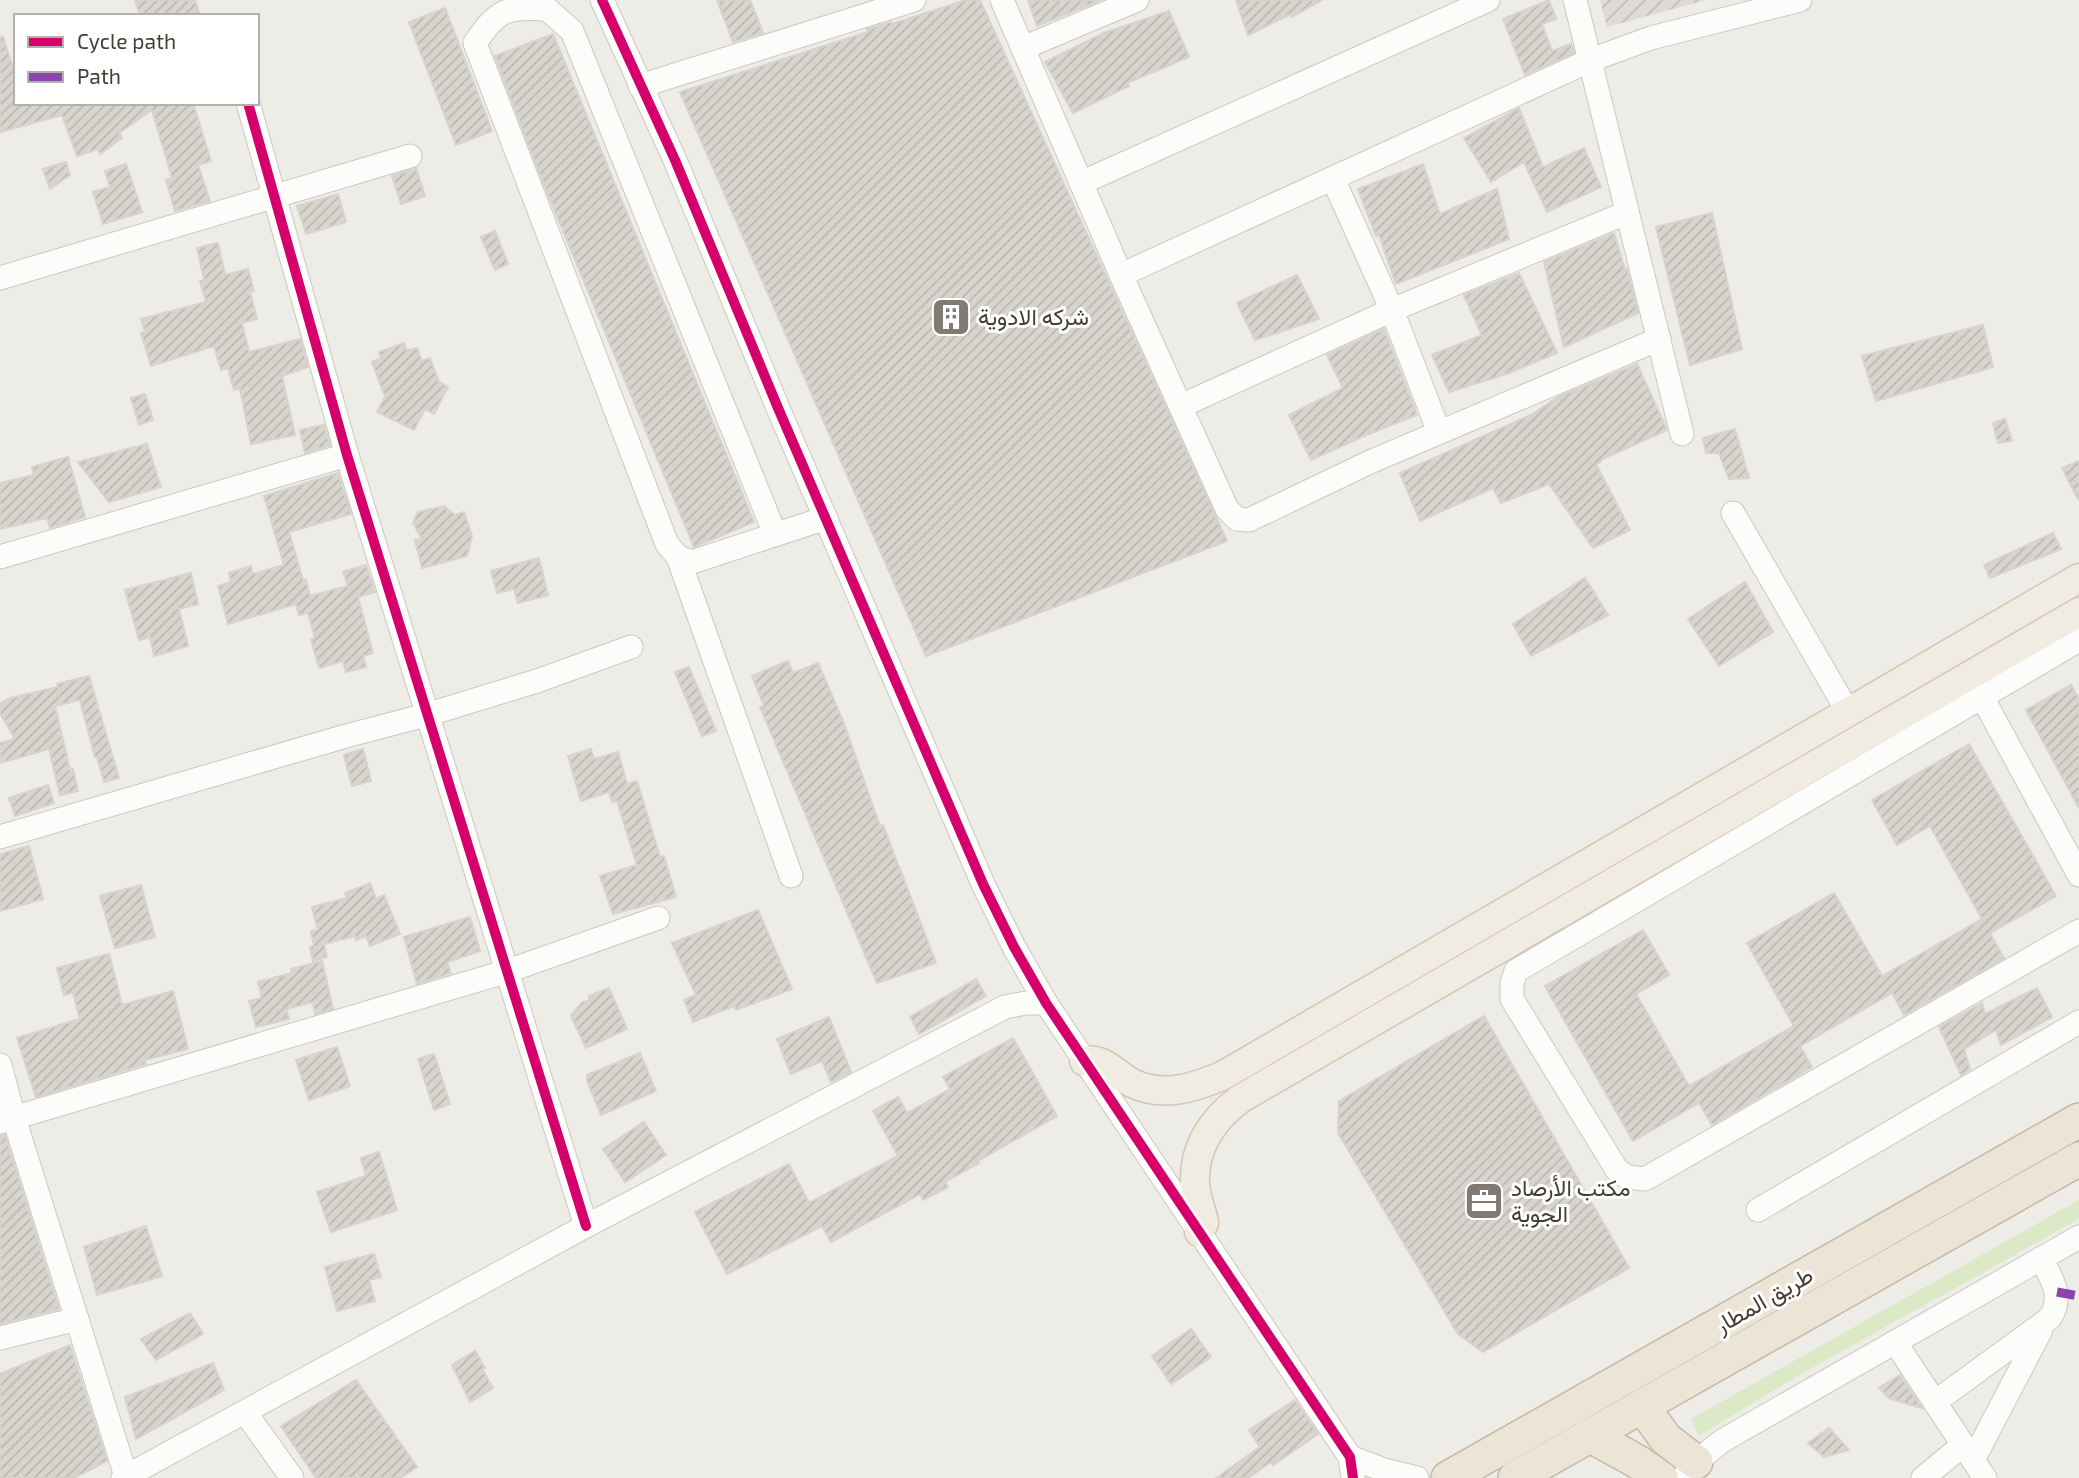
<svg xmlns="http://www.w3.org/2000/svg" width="2079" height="1478" font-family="'Exo 2',Vazirmatn,sans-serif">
<defs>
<pattern id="industrial-furrows" width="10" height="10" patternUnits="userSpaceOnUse" patternTransform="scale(1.75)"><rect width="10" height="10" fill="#dedbd5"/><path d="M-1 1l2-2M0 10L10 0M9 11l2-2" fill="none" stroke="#c0bdb7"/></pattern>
<pattern id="building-hatch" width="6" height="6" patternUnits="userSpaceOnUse" patternTransform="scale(1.75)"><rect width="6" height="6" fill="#d8d5cf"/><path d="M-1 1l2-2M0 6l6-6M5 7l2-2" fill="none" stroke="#bbb8b2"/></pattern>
</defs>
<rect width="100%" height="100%" fill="#eeece6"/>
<polygon fill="url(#industrial-furrows)" points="1600,0 1706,0 1607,27"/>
<polygon fill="#dce9c6" points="2079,1200 2079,1219 1794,1378 1699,1436 1691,1419"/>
<g fill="url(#building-hatch)" stroke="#d6d3cc" stroke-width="2">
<polygon points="135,0 195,0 200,16 140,16"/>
<polygon points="717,0 750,0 763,33 733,42"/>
<polygon points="966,0 980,0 1227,541 926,656 680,92 868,32 867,29 891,22 892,24"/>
<polygon points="1028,0 1101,0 1037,26"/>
<polygon points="1236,0 1322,0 1292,17 1291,14 1248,35"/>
<polygon points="1549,0 1556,19 1542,24 1552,51 1571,44 1574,53 1525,75 1503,19"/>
<polygon points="445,8 492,131 456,145 409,22"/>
<polygon points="1169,11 1189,57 1127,83 1129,86 1073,113 1045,62 1104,33"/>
<polygon points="553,34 754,522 694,547 542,180 495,56"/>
<polygon points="0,37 3,37 16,77 16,103 193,103 211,161 198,165 210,201 175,211 166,180 172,178 152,110 119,133 122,138 100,154 98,149 77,156 62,115 0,132"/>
<polygon points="1519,108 1543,167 1584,148 1601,187 1547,212 1524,162 1491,182 1464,138"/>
<polygon points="66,162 70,175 50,189 43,169"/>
<polygon points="126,164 142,212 103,224 93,192 110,187 105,171"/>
<polygon points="1423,164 1440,214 1497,189 1509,239 1396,284 1379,235 1376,236 1358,189"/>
<polygon points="416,168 425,196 401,204 392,176"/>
<polygon points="338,194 346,222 306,234 297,206"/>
<polygon points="1712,213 1742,349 1690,365 1656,227"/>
<polygon points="495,231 508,264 495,270 481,237"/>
<polygon points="1614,233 1625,270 1627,269 1638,313 1564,347 1544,262"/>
<polygon points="218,243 225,275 248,269 254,291 250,292 257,319 242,323 249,352 300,339 308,367 282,376 295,435 251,444 240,388 234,390 228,368 221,370 214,346 151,366 141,333 145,332 141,319 206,302 200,281 204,280 197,248"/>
<polygon points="1519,273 1557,353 1509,373 1449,392 1432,355 1482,335 1464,295"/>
<polygon points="1297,275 1319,319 1255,340 1237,303"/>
<polygon points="1983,325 1993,367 1876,401 1862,356"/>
<polygon points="1384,329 1417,415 1366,435 1311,460 1289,415 1343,388 1327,355"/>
<polygon points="404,343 407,351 417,348 422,361 430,358 439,382 448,387 434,414 425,409 414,430 377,412 385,397 372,362 381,358 379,352"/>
<polygon points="1637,364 1667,430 1600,460 1601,462 1596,464 1630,530 1593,548 1549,484 1501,503 1493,488 1420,521 1400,473 1531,415 1558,397"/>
<polygon points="145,394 153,420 139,425 131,398"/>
<polygon points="2005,419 2012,441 1998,443 1993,423"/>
<polygon points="324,425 330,445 305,453 300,430"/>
<polygon points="1735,429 1749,478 1729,479 1719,453 1706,453 1703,438"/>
<polygon points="147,444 161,487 109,502 78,462"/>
<polygon points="68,457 85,517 50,528 47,518 0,529 0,483 34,475 32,467"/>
<polygon points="2079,461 2079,501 2062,468"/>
<polygon points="338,473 351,514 289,532 303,580 306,580 310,596 348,586 343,572 366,565 375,592 358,597 373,653 363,656 366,667 346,672 343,661 319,668 311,639 315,638 308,613 299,615 296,604 228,624 218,586 231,582 229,573 251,566 253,574 284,565 264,496"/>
<polygon points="444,506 455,515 464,512 472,536 467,556 422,568 415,540 422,539 413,523 418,512"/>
<polygon points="2053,533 2061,549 1990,578 1984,565"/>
<polygon points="539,558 548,595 518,603 514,589 497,593 491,571"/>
<polygon points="191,573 198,604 179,609 188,646 154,656 150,637 139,640 125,590"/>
<polygon points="1585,578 1608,615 1531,656 1513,624"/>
<polygon points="1745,582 1773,632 1719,666 1688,619"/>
<polygon points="788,661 793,673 818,663 843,721 880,826 883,825 936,963 877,983 760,707 764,706 752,676"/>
<polygon points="689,667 716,731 702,736 675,672"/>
<polygon points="89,676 119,778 104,782 97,757 95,757 80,700 55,706 70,770 73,769 78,791 60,795 49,749 0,763 0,743 15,739 0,713 0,704 10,698 58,687 57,684"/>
<polygon points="2071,685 2079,699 2079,808 2026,710"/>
<polygon points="1969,744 2056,896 1990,933 2004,958 1904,1015 1892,993 1800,1046 1812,1067 1712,1125 1699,1103 1633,1141 1545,986 1643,930 1669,975 1636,994 1689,1086 1794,1026 1747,943 1834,893 1882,976 1982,919 1930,826 1897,845 1872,800"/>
<polygon points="363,749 371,781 352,786 344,755"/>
<polygon points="591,749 594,759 618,752 627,784 637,781 660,857 664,856 676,897 613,914 600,876 637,865 617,801 612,802 609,792 581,801 568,756"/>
<polygon points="48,785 54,803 15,816 9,798"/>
<polygon points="29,846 43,899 0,911 0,854"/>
<polygon points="370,883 376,899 384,895 400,934 370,946 366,936 356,940 355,936 324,944 327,957 313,961 310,947 314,946 311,931 318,930 312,907 347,898 345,893"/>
<polygon points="141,885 155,937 115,948 100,896"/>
<polygon points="758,910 792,989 736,1010 734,1006 693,1022 684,1000 696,995 672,943"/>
<polygon points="470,917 480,951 447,962 451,973 417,984 404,937"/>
<polygon points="109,954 122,1005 173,991 188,1049 144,1060 146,1064 36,1097 17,1038 80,1019 73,993 64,995 57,968"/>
<polygon points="322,961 333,1009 315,1014 313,1002 286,1009 289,1019 256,1027 249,1001 262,998 258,982 292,973 291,969"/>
<polygon points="976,979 986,996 919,1034 910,1017"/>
<polygon points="609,988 627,1029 586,1048 571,1016 582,1002 589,1001 589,996"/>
<polygon points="2037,988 2052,1017 2001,1045 1996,1030 1964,1049 1970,1069 1961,1075 1939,1027 1982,1003 1985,1014"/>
<polygon points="1484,1016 1629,1268 1483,1352 1458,1334 1338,1133 1339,1101"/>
<polygon points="829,1017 851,1072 831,1082 822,1061 791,1074 777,1039"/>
<polygon points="1013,1038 1057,1116 978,1161 979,1163 945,1182 948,1187 923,1200 920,1194 831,1242 822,1226 727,1274 695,1212 789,1164 809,1203 898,1156 873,1111 898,1097 907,1113 950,1089 943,1077"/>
<polygon points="337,1047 350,1086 309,1100 296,1060"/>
<polygon points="640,1053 656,1091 601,1115 587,1081 587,1075"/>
<polygon points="434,1054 450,1104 434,1110 418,1059"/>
<polygon points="644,1122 666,1155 625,1182 603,1149"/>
<polygon points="5,1135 59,1309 0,1324 0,1136"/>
<polygon points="379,1152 397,1210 331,1232 317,1192 366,1176 361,1158"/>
<polygon points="146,1226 162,1276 97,1295 84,1247"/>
<polygon points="374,1254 381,1277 369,1280 375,1301 337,1311 325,1267"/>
<polygon points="190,1313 203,1334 156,1360 141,1339"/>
<polygon points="1191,1329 1211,1357 1171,1384 1152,1356"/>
<polygon points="70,1345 107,1461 74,1478 0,1478 0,1374"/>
<polygon points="475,1351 485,1368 482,1369 493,1388 470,1402 452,1365"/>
<polygon points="213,1363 224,1390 136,1439 125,1397"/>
<polygon points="1900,1375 1922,1408 1889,1398 1879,1388"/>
<polygon points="356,1380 417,1467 400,1478 316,1478 281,1426"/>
<polygon points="1295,1400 1318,1434 1273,1465 1271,1462 1248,1478 1216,1478 1260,1447 1249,1430"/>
<polygon points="1829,1428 1849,1450 1824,1457 1808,1443"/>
</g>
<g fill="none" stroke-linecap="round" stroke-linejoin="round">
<g stroke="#cbc8c2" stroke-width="25">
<g id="minor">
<polyline points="602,0 675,160 778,408 983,884 1014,947 1046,1003 1350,1457 1353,1478"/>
<polyline points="1002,0 1121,275 1591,60 1651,38 1800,0"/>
<polyline points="1575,0 1682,434"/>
<polyline points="1023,48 1137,0"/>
<polyline points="640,86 914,0"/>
<polyline points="248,103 347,455 586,1226"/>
<polyline points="1333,179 1392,310 1439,432"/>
<polyline points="1081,183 1488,0"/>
<polyline points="1121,275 1227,509 1237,519 1249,520 1370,462 1659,339"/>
<polyline points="0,278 410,156"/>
<polyline points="1181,406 1392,310 1626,213"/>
<polyline points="1733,513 1848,712"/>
<path d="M775,534L572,31L547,9C506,7 498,9 475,43L667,544L678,557L692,562L826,518"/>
<polyline points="0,557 347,455"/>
<polyline points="678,557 791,876"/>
<polyline points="2079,640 1516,971 1512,983 1512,999 1617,1170 1627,1177 1645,1179 2079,931"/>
<polyline points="1982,697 2079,875"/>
<polyline points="0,837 346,736 426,715 537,681 631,647"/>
<polyline points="0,1065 14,1118 126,1476"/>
<polyline points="0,1122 508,971 658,918"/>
<polyline points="1758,1210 2079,1022"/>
<polyline points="0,1338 77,1319"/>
<polyline points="1895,1342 1985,1478"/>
<path d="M1935,1402L2050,1318C2064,1296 2052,1279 2041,1259"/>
<polyline points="245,1412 292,1478"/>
<polyline points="1350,1457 1384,1470 1417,1478"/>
<polyline points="1973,1460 2041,1330"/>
<polyline points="123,1478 586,1226 1005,1007 1026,1003 1046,1003"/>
<polyline points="1683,1478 1696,1462 1722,1441 2079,1237"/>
<polyline points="1923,1478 1963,1445"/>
</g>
</g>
<g stroke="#d1c8b4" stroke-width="31">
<g id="major">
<path d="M1084,1061C1104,1057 1115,1074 1132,1083C1163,1098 1193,1088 1222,1076L2079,578"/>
<path d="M1199,1232L1204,1223C1202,1210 1196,1198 1195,1185C1193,1148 1212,1120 1240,1099L2079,612"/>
</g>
</g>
<g stroke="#c6b9a1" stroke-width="36">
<g id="highway">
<polyline points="1642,1406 1666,1439 1696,1462"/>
<polyline points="1589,1435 1638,1462 1661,1478"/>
<polyline points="1448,1478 2079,1120"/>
<polyline points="1515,1478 2079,1159"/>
</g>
</g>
<use href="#minor" stroke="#fcfcfb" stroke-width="23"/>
<use href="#major" stroke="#f0ece2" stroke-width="28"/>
<use href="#highway" stroke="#ebe4d7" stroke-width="33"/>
<polyline stroke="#8e44ad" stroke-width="9" stroke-dasharray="18 9" stroke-linecap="butt" points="2057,1292 2079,1296"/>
<g stroke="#fff" stroke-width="15">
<g id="cycleway">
<polyline points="602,0 675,160 778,408 983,884 1014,947 1046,1003 1350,1457 1353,1478"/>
<polyline points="248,103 347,455 586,1226"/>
</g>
</g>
<use href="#cycleway" stroke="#d6006c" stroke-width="10"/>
</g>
<defs>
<g id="building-square" transform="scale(2.0125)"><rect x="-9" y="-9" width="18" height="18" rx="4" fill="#807a72" stroke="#fff"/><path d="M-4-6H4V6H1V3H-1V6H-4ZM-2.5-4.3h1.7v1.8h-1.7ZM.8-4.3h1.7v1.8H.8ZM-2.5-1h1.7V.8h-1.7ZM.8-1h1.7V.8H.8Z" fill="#fff"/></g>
<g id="office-square" transform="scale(2.0125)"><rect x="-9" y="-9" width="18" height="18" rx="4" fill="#807a72" stroke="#fff"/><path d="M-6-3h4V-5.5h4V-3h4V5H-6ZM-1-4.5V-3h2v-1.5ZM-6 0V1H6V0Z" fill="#fff"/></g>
</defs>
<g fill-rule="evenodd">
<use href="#building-square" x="951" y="317"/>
<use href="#office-square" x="1484" y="1201"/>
</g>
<g text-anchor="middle" stroke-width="6" stroke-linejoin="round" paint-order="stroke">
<g font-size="23" fill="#443d33" stroke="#fff" text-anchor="start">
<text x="978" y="325">شركه الادوية</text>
<text x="1511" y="1196">مكتب الأرصاد<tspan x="1511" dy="26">الجوية</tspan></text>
</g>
<g font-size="23" fill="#443d33" stroke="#fff">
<text transform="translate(1764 1300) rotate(-30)" y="8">طريق المطار</text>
</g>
</g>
<rect x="14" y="14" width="245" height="91" fill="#ffffff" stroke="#b4b1ad" stroke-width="2"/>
<rect x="28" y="37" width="35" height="10" fill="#d6006c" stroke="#b4b1ad" stroke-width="2"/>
<text x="77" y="49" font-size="21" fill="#443d33">Cycle path</text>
<rect x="28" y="72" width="35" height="10" fill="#8e44ad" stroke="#b4b1ad" stroke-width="2"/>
<text x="77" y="84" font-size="21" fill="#443d33">Path</text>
</svg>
